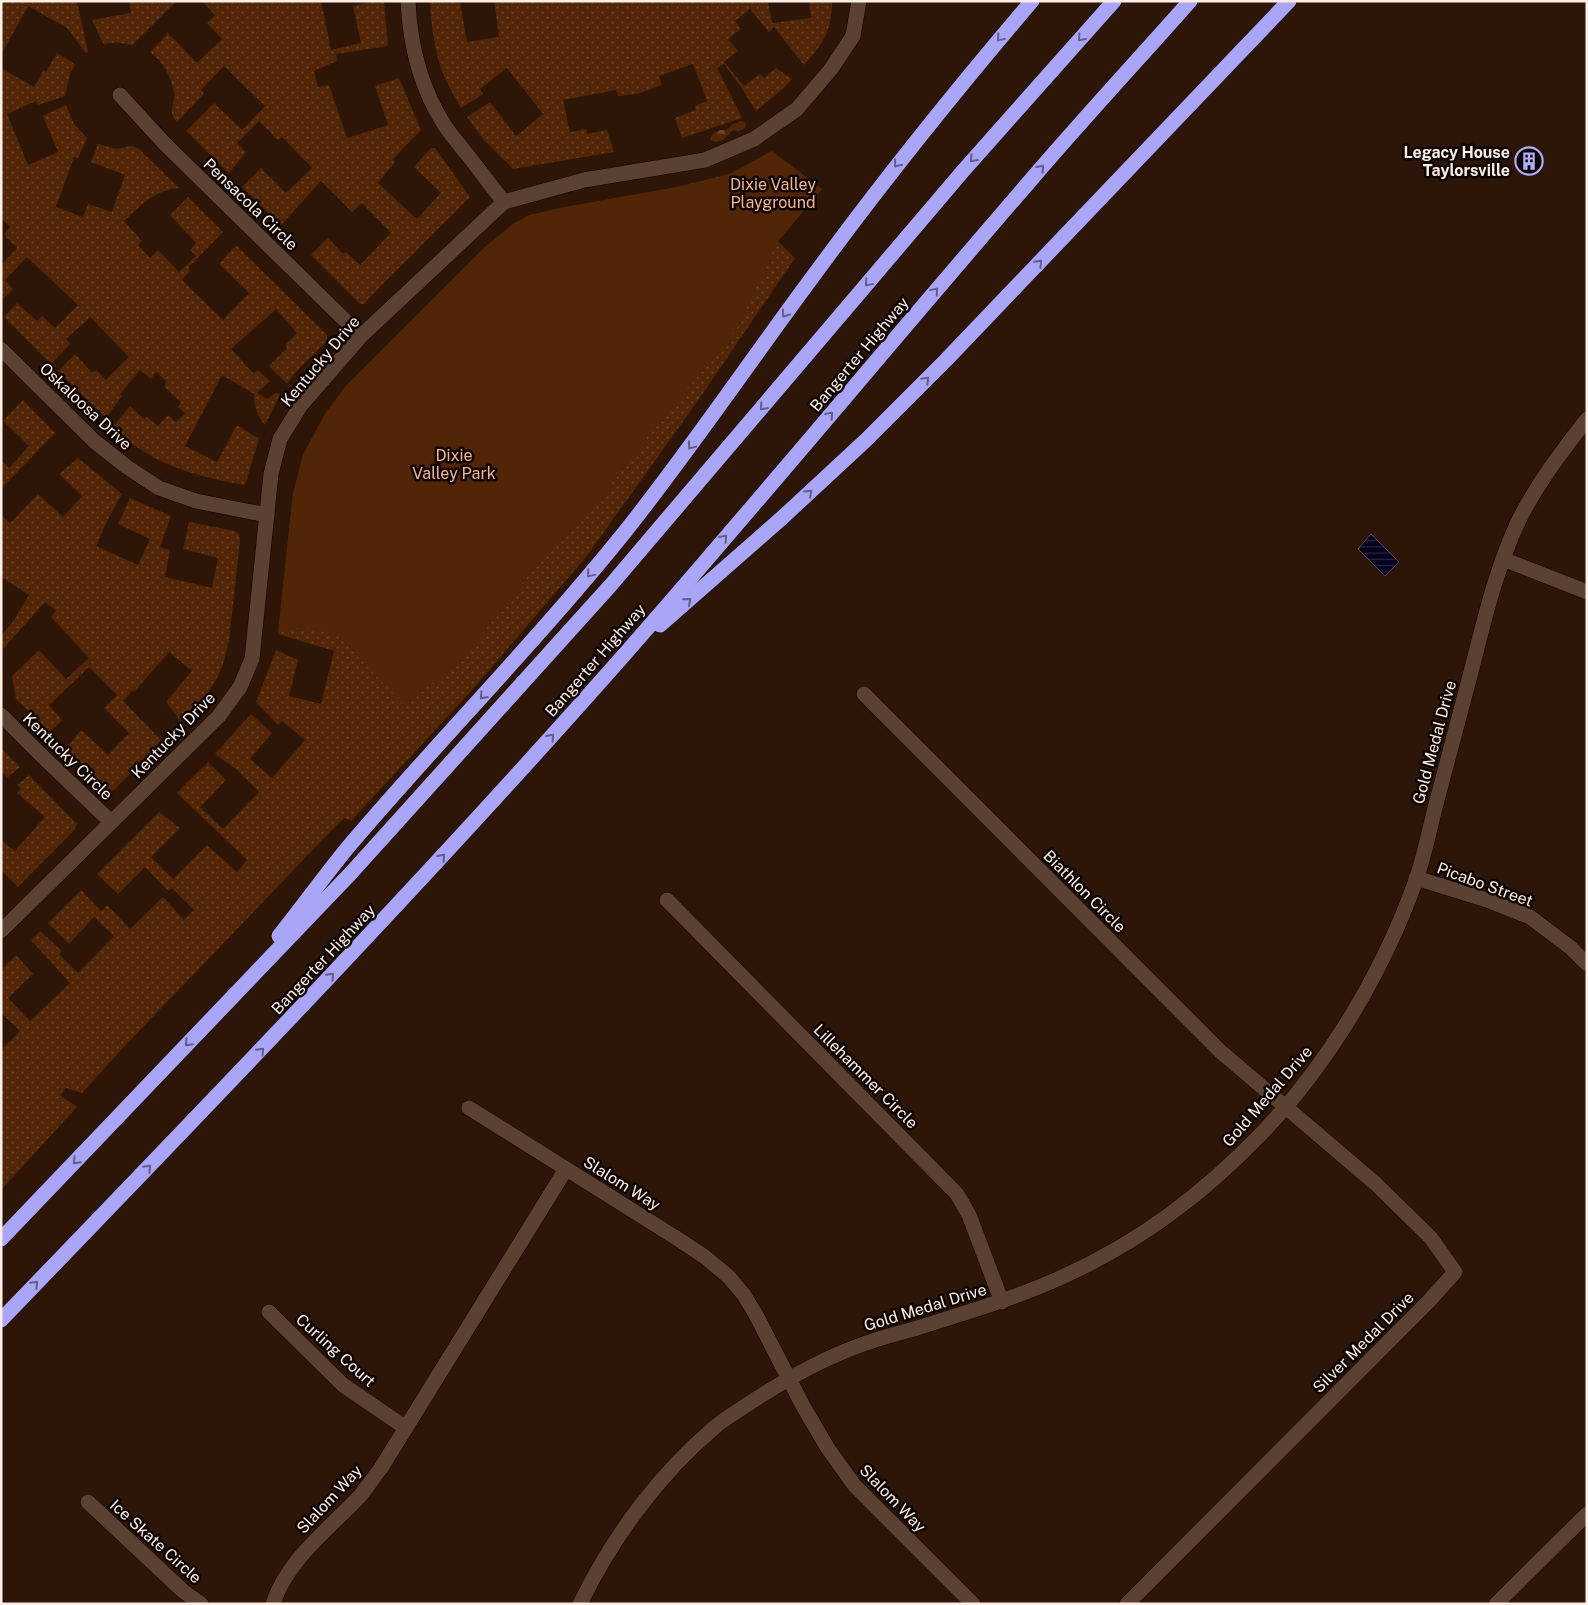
<svg xmlns="http://www.w3.org/2000/svg" width="1588" height="1605" font-family="'Public Sans',sans-serif">
<defs>
<pattern id="grass-dots" width="8" height="8" patternUnits="userSpaceOnUse" patternTransform="scale(1.25)"><rect width="8" height="8" fill="#512505"/><path d="M2 2h.1M6 6h.1" fill="none" stroke="#6b4529" stroke-width="1.8" stroke-linecap="round"/></pattern>
<pattern id="forest-firs" width="22" height="20" patternUnits="userSpaceOnUse" patternTransform="scale(1.25)"><rect width="22" height="20" fill="#512505"/><path d="M5 1l3.5 6h-7zM16 11l3.5 6h-7z" fill="#6b4529"/></pattern>
<pattern id="water-rules" width="6" height="5" patternUnits="userSpaceOnUse" patternTransform="scale(1.25)"><rect width="6" height="5" fill="#05001e"/><path d="M0 2.5h6" fill="none" stroke="#2a263f"/></pattern>
</defs>
<rect width="100%" height="100%" fill="#2d1608"/>
<g fill="url(#grass-dots)">
<polygon points="1,1 77,1 88,52 86,53 67,28 28,6 1,55"/>
<path d="M129,1H177L132,45C123,43 112,41 104,45L92,20L131,13Z"/>
<path d="M202,1H321L331,50L361,43L353,6L373,1H384L388,46L336,54L337,61L314,71L318,87L329,85L347,138L388,125L375,86L399,78L421,130L393,159L395,162L378,183L417,219L441,193L414,167L431,148H435L470,197L368,299L365,304H360L311,255L328,238L343,254L346,252L360,265L391,233L362,203L352,212L321,181L281,225L242,187L261,168L286,193L312,168L282,137L278,140L259,121L237,143L246,152L229,173L186,131L214,103L242,130L265,106L224,66L201,90L204,94L177,122C166,110 176,105 174,93C172,77 162,61 150,52L168,33L197,63L222,39L207,23L215,15Z"/>
<path d="M460,1L467,42L499,37L494,1H768L772,23L811,18L809,1H832C832,30 823,44 804,65L774,27L769,32L750,9L735,21L741,29L728,39L738,51L724,62L744,86L760,74L764,78L776,68L792,79L784,88L756,111L739,84L724,64L717,68L742,118L682,138L675,118L696,110L695,106L707,101L693,64L659,76L662,85L637,94L618,96L616,90L563,100L570,132L586,129L587,134L607,130L614,152L513,169L484,140L467,117L490,102L516,136L543,114L507,68L480,89L483,94L461,108C455,98 449,87 444,76C435,54 431,26 430,2Z"/>
<path d="M57,53L75,64L70,74L65,96L38,105L36,101L7,114L28,165L58,152L43,116L66,105L74,124L87,138L78,158L74,157L56,207L83,217L88,204L112,212L125,175L91,162L98,144L116,149L132,146L139,149L179,188C151,192 144,203 124,221L142,241L138,245L150,258L158,250L179,272L196,256L190,250L196,243L170,215L188,197L223,232L188,268L190,271L182,280L223,320L249,293L219,264L236,245L327,335V341L295,373L287,384L269,366L287,348L285,345L297,333L276,309L231,349L253,373L258,370L270,381L257,393L268,399L275,393H278L280,395L265,425C257,416 254,406 254,394L222,375L185,446L217,462L237,425L259,439L245,485C205,478 163,468 130,442C124,437 119,431 114,425L130,406L144,419L147,417L158,426L168,415L176,422L185,413L178,407L181,402L164,387L166,381L156,372L151,379L140,370L120,394L122,396L106,418L58,371L75,354L92,373L96,370L106,380L129,357L90,317L66,339L70,344L51,364L4,317L17,303L37,321L42,316L55,328L78,305L27,257L5,280L13,289L1,301V265L17,248L4,235L10,227L1,218V68L34,87L44,70L46,72Z"/>
<polygon points="729,174 822,189 778,241 795,258 697,402 586,557 473,689 351,821 344,818 327,835 123,1048 82,1093 66,1088 60,1095 77,1107 1,1190 1,1050 20,1031 1,1013 1,970 16,955 33,974 8,998 30,1021 70,983 31,940 40,931 62,951 59,954 78,973 114,936 94,917 69,944 48,923 81,890 101,911 107,905 130,929 163,897 184,920 194,910 172,888 168,891 145,867 118,894 97,874 159,812 180,828 151,857 173,879 207,845 237,872 247,860 177,793 208,762 226,780 200,807 223,829 259,792 236,769 215,754 251,714 272,733 250,759 272,778 305,740 282,721 278,725 256,702 276,650 298,660 289,696 321,704 334,651 278,634 293,494 303,455 325,414 345,387 485,247 513,224 530,215 565,207 665,190"/>
<polygon points="23,400 55,433 1,489 1,460 9,468 29,446 3,421"/>
<polygon points="78,458 122,494 108,519 96,546 138,565 150,539 118,524 130,498 171,516 160,547 170,550 165,577 212,588 218,558 183,549 189,522 235,531 239,534 240,540 229,641 223,664 217,678 205,697 181,722 166,702 192,671 169,652 134,692 133,690 123,701 162,741 113,791 110,791 66,748 81,730 108,755 129,733 104,708 117,695 89,667 49,705 62,720 50,732 16,699 12,676 39,650 66,679 89,658 51,617 56,611 45,602 3,649 1,647 1,636 12,623 29,595 1,577 1,515 10,523 38,494 63,517 82,496 59,474"/>
<polygon points="1,748 20,767 8,777 1,771"/>
<polygon points="29,775 77,824 75,829 18,887 1,870 1,840 15,851 45,817 17,793 21,788 17,785"/>
</g>
<path fill="url(#forest-firs)" d="M740,121L745,122L746,127C741,131 738,132 733,130L723,140L716,142L710,140L712,134L720,130H726L732,125Z"/>
<polygon fill="#512505" points="772,151 822,189 778,241 737,328 649,435 590,512 529,575 457,665 403,704 338,635 303,627 278,632 293,494 303,455 325,414 345,387 485,247 513,224 530,215 565,207 704,182 729,174"/>
<polygon fill="url(#water-rules)" stroke="#50475a" points="1371,534 1399,562 1385,576 1358,549"/>
<g fill="none" stroke-linecap="round" stroke-linejoin="round">
<g stroke="#140200" stroke-width="16">
<g id="minor">
<path d="M408,1C410,45 421,89 445,126C451,135 459,144 466,153C479,169 491,186 504,202"/>
<polyline points="120,95 165,144 361,336"/>
<polyline points="1,349 94,441 127,467 159,488 196,501 267,515"/>
<polyline points="1503,559 1587,592"/>
<polyline points="864,694 1220,1051 1376,1184 1431,1238 1455,1272 1429,1301 1127,1604"/>
<polyline points="1,715 40,754 111,822"/>
<polyline points="1416,878 1487,900 1530,917 1571,948 1587,964"/>
<polyline points="667,900 957,1194 969,1215 1002,1302"/>
<polyline points="1,931 219,716 240,687 252,659 271,474 280,439 301,405 361,336 504,202 584,180 705,160 754,139 797,109 831,69 853,36 859,1"/>
<polyline points="469,1108 678,1239 705,1257 729,1277 744,1295 756,1315 803,1406 827,1447 854,1485 973,1604"/>
<polyline points="269,1312 343,1385 406,1428"/>
<polyline points="88,1502 183,1591 201,1604"/>
<path d="M273,1604C286,1561 330,1528 360,1496C367,1487 374,1477 381,1468L566,1169"/>
<path d="M580,1604C612,1538 659,1474 715,1427C723,1420 733,1414 742,1408C778,1384 817,1361 858,1346C876,1339 895,1334 914,1329C964,1313 1014,1299 1062,1277C1140,1242 1203,1194 1262,1133C1330,1062 1383,972 1416,880C1424,857 1429,832 1435,808C1447,762 1459,717 1471,672C1484,621 1496,569 1518,522C1536,485 1562,451 1587,419"/>
<polyline points="1496,1604 1587,1514"/>
</g>
</g>
<g stroke="#140200" stroke-width="16">
<g id="motorway">
<polyline points="660,625 783,517 866,440 946,360 1289,1"/>
<path d="M279,936C303,906 325,875 349,846C439,740 537,641 624,533C691,449 750,361 814,275C883,181 956,90 1032,1"/>
<polyline points="1,1239 351,873 610,586 963,171 1114,1"/>
<path d="M1,1320C212,1101 423,883 624,655C761,499 894,338 1030,181C1082,120 1137,61 1190,1"/>
</g>
</g>
<use href="#minor" stroke="#5b4132" stroke-width="15"/>
<use href="#motorway" stroke="#a9a5f7" stroke-width="15"/>
</g>
<defs><path id="oneway-chevron" d="M-2-3.5L2.5 0L-2 3.5" fill="none" stroke-width="1.6" stroke-linecap="round" stroke-linejoin="round" transform="scale(1.25)"/></defs>
<g stroke="#635d89">
<use href="#oneway-chevron" transform="translate(1000 38) rotate(130)"/>
<use href="#oneway-chevron" transform="translate(1081 38) rotate(132)"/>
<use href="#oneway-chevron" transform="translate(973 159) rotate(132)"/>
<use href="#oneway-chevron" transform="translate(897 164) rotate(128)"/>
<use href="#oneway-chevron" transform="translate(1041 168) rotate(-48)"/>
<use href="#oneway-chevron" transform="translate(1039 263) rotate(-46)"/>
<use href="#oneway-chevron" transform="translate(868 283) rotate(130)"/>
<use href="#oneway-chevron" transform="translate(935 291) rotate(-50)"/>
<use href="#oneway-chevron" transform="translate(785 314) rotate(126)"/>
<use href="#oneway-chevron" transform="translate(926 380) rotate(-45)"/>
<use href="#oneway-chevron" transform="translate(763 407) rotate(131)"/>
<use href="#oneway-chevron" transform="translate(830 415) rotate(-49)"/>
<use href="#oneway-chevron" transform="translate(691 446) rotate(127)"/>
<use href="#oneway-chevron" transform="translate(809 493) rotate(-43)"/>
<use href="#oneway-chevron" transform="translate(724 538) rotate(-49)"/>
<use href="#oneway-chevron" transform="translate(590 574) rotate(130)"/>
<use href="#oneway-chevron" transform="translate(688 601) rotate(-40)"/>
<use href="#oneway-chevron" transform="translate(483 696) rotate(132)"/>
<use href="#oneway-chevron" transform="translate(551 737) rotate(-48)"/>
<use href="#oneway-chevron" transform="translate(442 857) rotate(-48)"/>
<use href="#oneway-chevron" transform="translate(331 976) rotate(-47)"/>
<use href="#oneway-chevron" transform="translate(188 1043) rotate(134)"/>
<use href="#oneway-chevron" transform="translate(261 1051) rotate(-46)"/>
<use href="#oneway-chevron" transform="translate(76 1161) rotate(134)"/>
<use href="#oneway-chevron" transform="translate(148 1168) rotate(-46)"/>
<use href="#oneway-chevron" transform="translate(35 1284) rotate(-46)"/>
</g>
<defs>
<g id="building-ring" transform="scale(1.4375)"><circle r="9.5" fill="#0e0502" stroke="#b0aefa" stroke-width="1.5"/><path d="M-4-6H4V6H1V3H-1V6H-4ZM-2.5-4.3h1.7v1.8h-1.7ZM.8-4.3h1.7v1.8H.8ZM-2.5-1h1.7V.8h-1.7ZM.8-1h1.7V.8H.8Z" fill="#b0aefa"/></g>
</defs>
<g fill-rule="evenodd">
<use href="#building-ring" x="1529" y="161"/>
</g>
<g text-anchor="middle" stroke-width="5" stroke-linejoin="round" paint-order="stroke">
<g font-size="16" font-weight="bold" fill="#ffeee5" stroke="#0e0502" text-anchor="end">
<text x="1510" y="158">Legacy House<tspan x="1510" dy="18">Taylorsville</tspan></text>
</g>
<g font-size="16" fill="#f5b590" stroke="#0e0502">
<text x="773" y="190">Dixie Valley<tspan x="773" dy="18">Playground</tspan></text>
<text x="454" y="461">Dixie<tspan x="454" dy="18">Valley Park</tspan></text>
</g>
<g font-size="16" fill="#ffeee5" stroke="#0e0502">
<text transform="translate(251 204) rotate(44)" y="6">Pensacola Circle</text>
<text transform="translate(859 354) rotate(-50)" y="6">Bangerter Highway</text>
<text transform="translate(320 361) rotate(-50)" y="6">Kentucky Drive</text>
<text transform="translate(86 406) rotate(43)" y="6">Oskaloosa Drive</text>
<text transform="translate(595 660) rotate(-49)" y="6">Bangerter Highway</text>
<text transform="translate(173 735) rotate(-46)" y="6">Kentucky Drive</text>
<text transform="translate(1434 742) rotate(-75)" y="6">Gold Medal Drive</text>
<text transform="translate(68 756) rotate(44)" y="6">Kentucky Circle</text>
<text transform="translate(1485 884) rotate(20)" y="6">Picabo Street</text>
<text transform="translate(1085 891) rotate(45)" y="6">Biathlon Circle</text>
<text transform="translate(323 959) rotate(-47)" y="6">Bangerter Highway</text>
<text transform="translate(866 1076) rotate(45)" y="6">Lillehammer Circle</text>
<text transform="translate(1267 1096) rotate(-49)" y="6">Gold Medal Drive</text>
<text transform="translate(622 1183) rotate(32)" y="6">Slalom Way</text>
<text transform="translate(925 1307) rotate(-17)" y="6">Gold Medal Drive</text>
<text transform="translate(1363 1342) rotate(-45)" y="6">Silver Medal Drive</text>
<text transform="translate(336 1350) rotate(42)" y="6">Curling Court</text>
<text transform="translate(893 1498) rotate(46)" y="6">Slalom Way</text>
<text transform="translate(329 1499) rotate(-47)" y="6">Slalom Way</text>
<text transform="translate(156 1541) rotate(42)" y="6">Ice Skate Circle</text>
</g>
</g>
<rect width="1588" height="1605" fill="none" stroke="#ffeee5" stroke-width="5"/>
</svg>
